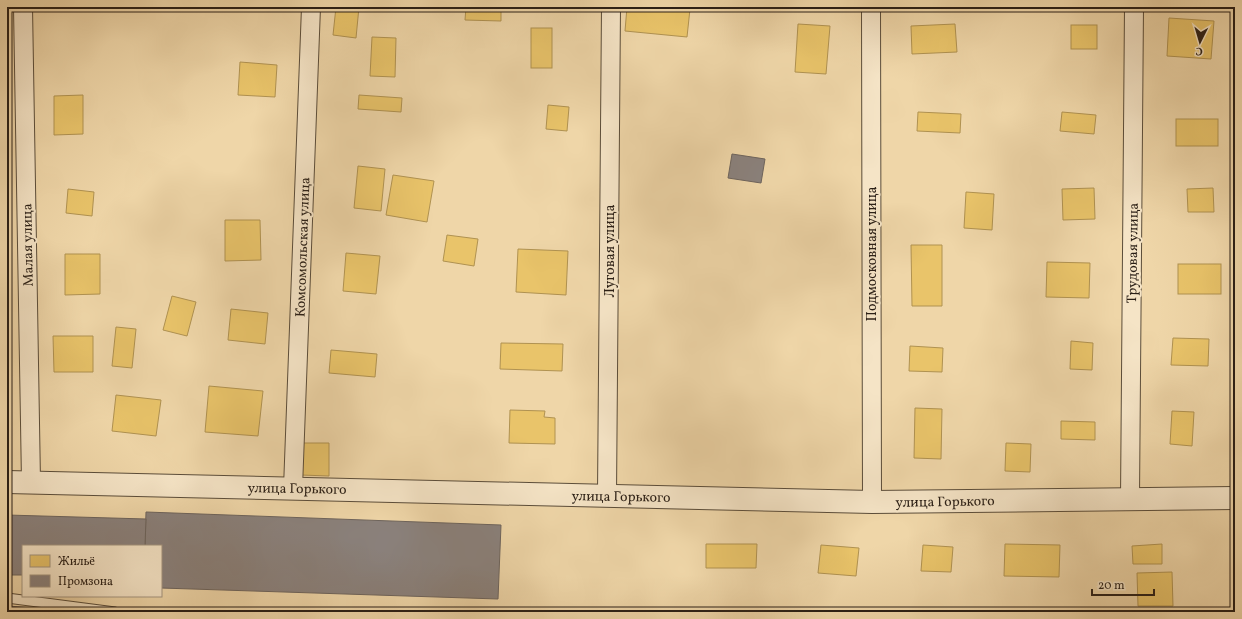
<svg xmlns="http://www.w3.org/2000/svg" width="1242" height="619" font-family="Vollkorn,serif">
<rect width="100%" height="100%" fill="#efd6a8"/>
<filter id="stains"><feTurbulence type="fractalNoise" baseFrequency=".005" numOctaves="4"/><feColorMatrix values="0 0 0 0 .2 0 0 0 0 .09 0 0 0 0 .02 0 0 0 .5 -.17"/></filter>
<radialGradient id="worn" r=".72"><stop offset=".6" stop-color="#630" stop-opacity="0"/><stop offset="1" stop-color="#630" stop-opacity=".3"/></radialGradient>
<g fill="#e9c46a" stroke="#b09251">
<polygon points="336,7 359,7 356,38 333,35"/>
<polygon points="466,7 501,7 501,21 465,20"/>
<polygon points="627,7 690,9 687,37 625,31"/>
<polygon points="1169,18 1214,21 1211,59 1167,56"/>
<polygon points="798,24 830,26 826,74 795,72"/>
<polygon points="955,24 957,52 912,54 911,26"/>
<rect x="1071" y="25" width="26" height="24"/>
<rect x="531" y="28" width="21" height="40"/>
<polygon points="372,37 396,38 395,77 370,76"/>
<polygon points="240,62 277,65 275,97 238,95"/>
<polygon points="83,95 83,134 54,135 54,96"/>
<polygon points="359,95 402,98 401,112 358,109"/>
<polygon points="548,105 569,107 567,131 546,129"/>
<polygon points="918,112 961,114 960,133 917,131"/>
<polygon points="1062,112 1096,115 1094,134 1060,131"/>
<rect x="1176" y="119" width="42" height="27"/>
<polygon points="358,166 385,169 381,211 354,208"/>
<polygon points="393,175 434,181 427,222 386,215"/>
<polygon points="1094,188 1095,219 1063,220 1062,189"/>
<polygon points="1213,188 1214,212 1188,212 1187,189"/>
<polygon points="68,189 94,192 92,216 66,213"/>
<polygon points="966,192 994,194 992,230 964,228"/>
<polygon points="225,220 260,220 261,260 225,261"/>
<polygon points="447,235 478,239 474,266 443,261"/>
<polygon points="911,245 942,245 942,306 912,306"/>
<polygon points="518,249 568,251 566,295 516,292"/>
<polygon points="346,253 380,256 376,294 343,291"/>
<polygon points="65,254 100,254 100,294 65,295"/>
<polygon points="1047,262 1090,263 1089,298 1046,297"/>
<rect x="1178" y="264" width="43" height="30"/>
<polygon points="172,296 196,302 187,336 163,330"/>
<polygon points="231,309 268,313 265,344 228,340"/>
<polygon points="116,327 136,329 132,368 112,366"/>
<polygon points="53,336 93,336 93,372 54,372"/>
<polygon points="1173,338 1209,339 1208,366 1171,365"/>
<polygon points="1071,341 1093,343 1092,370 1070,369"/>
<polygon points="501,343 563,344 562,371 500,369"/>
<polygon points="910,346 943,348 942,372 909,371"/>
<polygon points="331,350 377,354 375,377 329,373"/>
<polygon points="209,386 263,391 258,436 205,432"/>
<polygon points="116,395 161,400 156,436 112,431"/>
<polygon points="915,408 942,409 941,459 914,458"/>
<polygon points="510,410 545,411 544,417 555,418 555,444 509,443"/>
<polygon points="1172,411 1194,412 1192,446 1170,444"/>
<polygon points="1061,421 1095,422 1095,440 1061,439"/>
<polygon points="302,443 329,443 329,476 301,475"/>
<polygon points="1006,443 1031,444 1030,472 1005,471"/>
<polygon points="706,544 757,544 756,568 706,568"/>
<polygon points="1005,544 1060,545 1059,577 1004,576"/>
<polygon points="1162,544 1162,564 1133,564 1132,546"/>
<polygon points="821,545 859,548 856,576 818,573"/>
<polygon points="923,545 953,547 951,572 921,571"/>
<polygon points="1172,572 1173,606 1138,606 1137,573"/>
</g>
<g fill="#8a817c" stroke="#6d645d">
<polygon points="732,154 765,159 761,183 728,178"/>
<polygon points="146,512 501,525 498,599 161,588 161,546 145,546"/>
<polygon points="7,515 146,519 145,546 23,546 23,575 7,575"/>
<polygon points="9,606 66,611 66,612 9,612"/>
</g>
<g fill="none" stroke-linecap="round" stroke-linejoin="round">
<g stroke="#5b4d3a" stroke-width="11">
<polyline id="service" points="7,598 115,612"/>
</g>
<g stroke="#5b4d3a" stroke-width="20">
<g id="minor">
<polyline points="23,7 31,482"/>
<polyline points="871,7 872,502"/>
<polyline points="293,488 311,7"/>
<polyline points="607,495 611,7"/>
<polyline points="1130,498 1134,7"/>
</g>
</g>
<g stroke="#5b4d3a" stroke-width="24">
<polyline id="tertiary" points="7,482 872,502 1235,498"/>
</g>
<use href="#service" stroke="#f5e4c6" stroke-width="9"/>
<use href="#minor" stroke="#f5e4c6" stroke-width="18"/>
<use href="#tertiary" stroke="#f5e4c6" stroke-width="22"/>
</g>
<g text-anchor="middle" stroke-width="4" stroke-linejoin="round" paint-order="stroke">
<g font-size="14" fill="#2a1f16" stroke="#f5e4c6">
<text transform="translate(27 245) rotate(-91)" y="5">Малая улица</text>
<text transform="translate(302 247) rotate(-88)" y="5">Комсомольская улица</text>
<text transform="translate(609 251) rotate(-90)" y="5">Луговая улица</text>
<text transform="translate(1132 253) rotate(-89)" y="5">Трудовая улица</text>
<text transform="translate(871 254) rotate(-90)" y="5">Подмосковная улица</text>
<text transform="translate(297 488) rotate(1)" y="5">улица Горького</text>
<text transform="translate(621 496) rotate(1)" y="5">улица Горького</text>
<text transform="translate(945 501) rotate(-1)" y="5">улица Горького</text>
</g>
</g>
<rect width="1242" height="619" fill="none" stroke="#efd6a8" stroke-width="24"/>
<rect x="8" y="8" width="1226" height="603" fill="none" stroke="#2a1f16" stroke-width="2"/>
<rect x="12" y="12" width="1218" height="595" fill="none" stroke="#2a1f16"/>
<rect x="22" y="545" width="140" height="52" fill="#f5e4c6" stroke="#a49580"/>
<rect x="30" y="555" width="20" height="12" fill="#e9c46a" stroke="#a49580"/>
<text x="58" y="565" font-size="12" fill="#2a1f16">Жильё</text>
<rect x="30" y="575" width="20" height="12" fill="#8a817c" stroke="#a49580"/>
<text x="58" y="585" font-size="12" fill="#2a1f16">Промзона</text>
<g transform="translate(1200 42) rotate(185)" stroke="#f5e4c6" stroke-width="3" paint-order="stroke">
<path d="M0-3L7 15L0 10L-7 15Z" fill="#2a1f16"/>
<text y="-6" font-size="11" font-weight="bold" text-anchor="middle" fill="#2a1f16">С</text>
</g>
<path d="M1092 589v6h62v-6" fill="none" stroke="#2a1f16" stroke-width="2"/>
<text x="1098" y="589" font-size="12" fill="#2a1f16" stroke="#f5e4c6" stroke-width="3" paint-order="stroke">20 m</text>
<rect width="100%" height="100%" filter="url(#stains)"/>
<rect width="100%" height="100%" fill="url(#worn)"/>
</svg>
